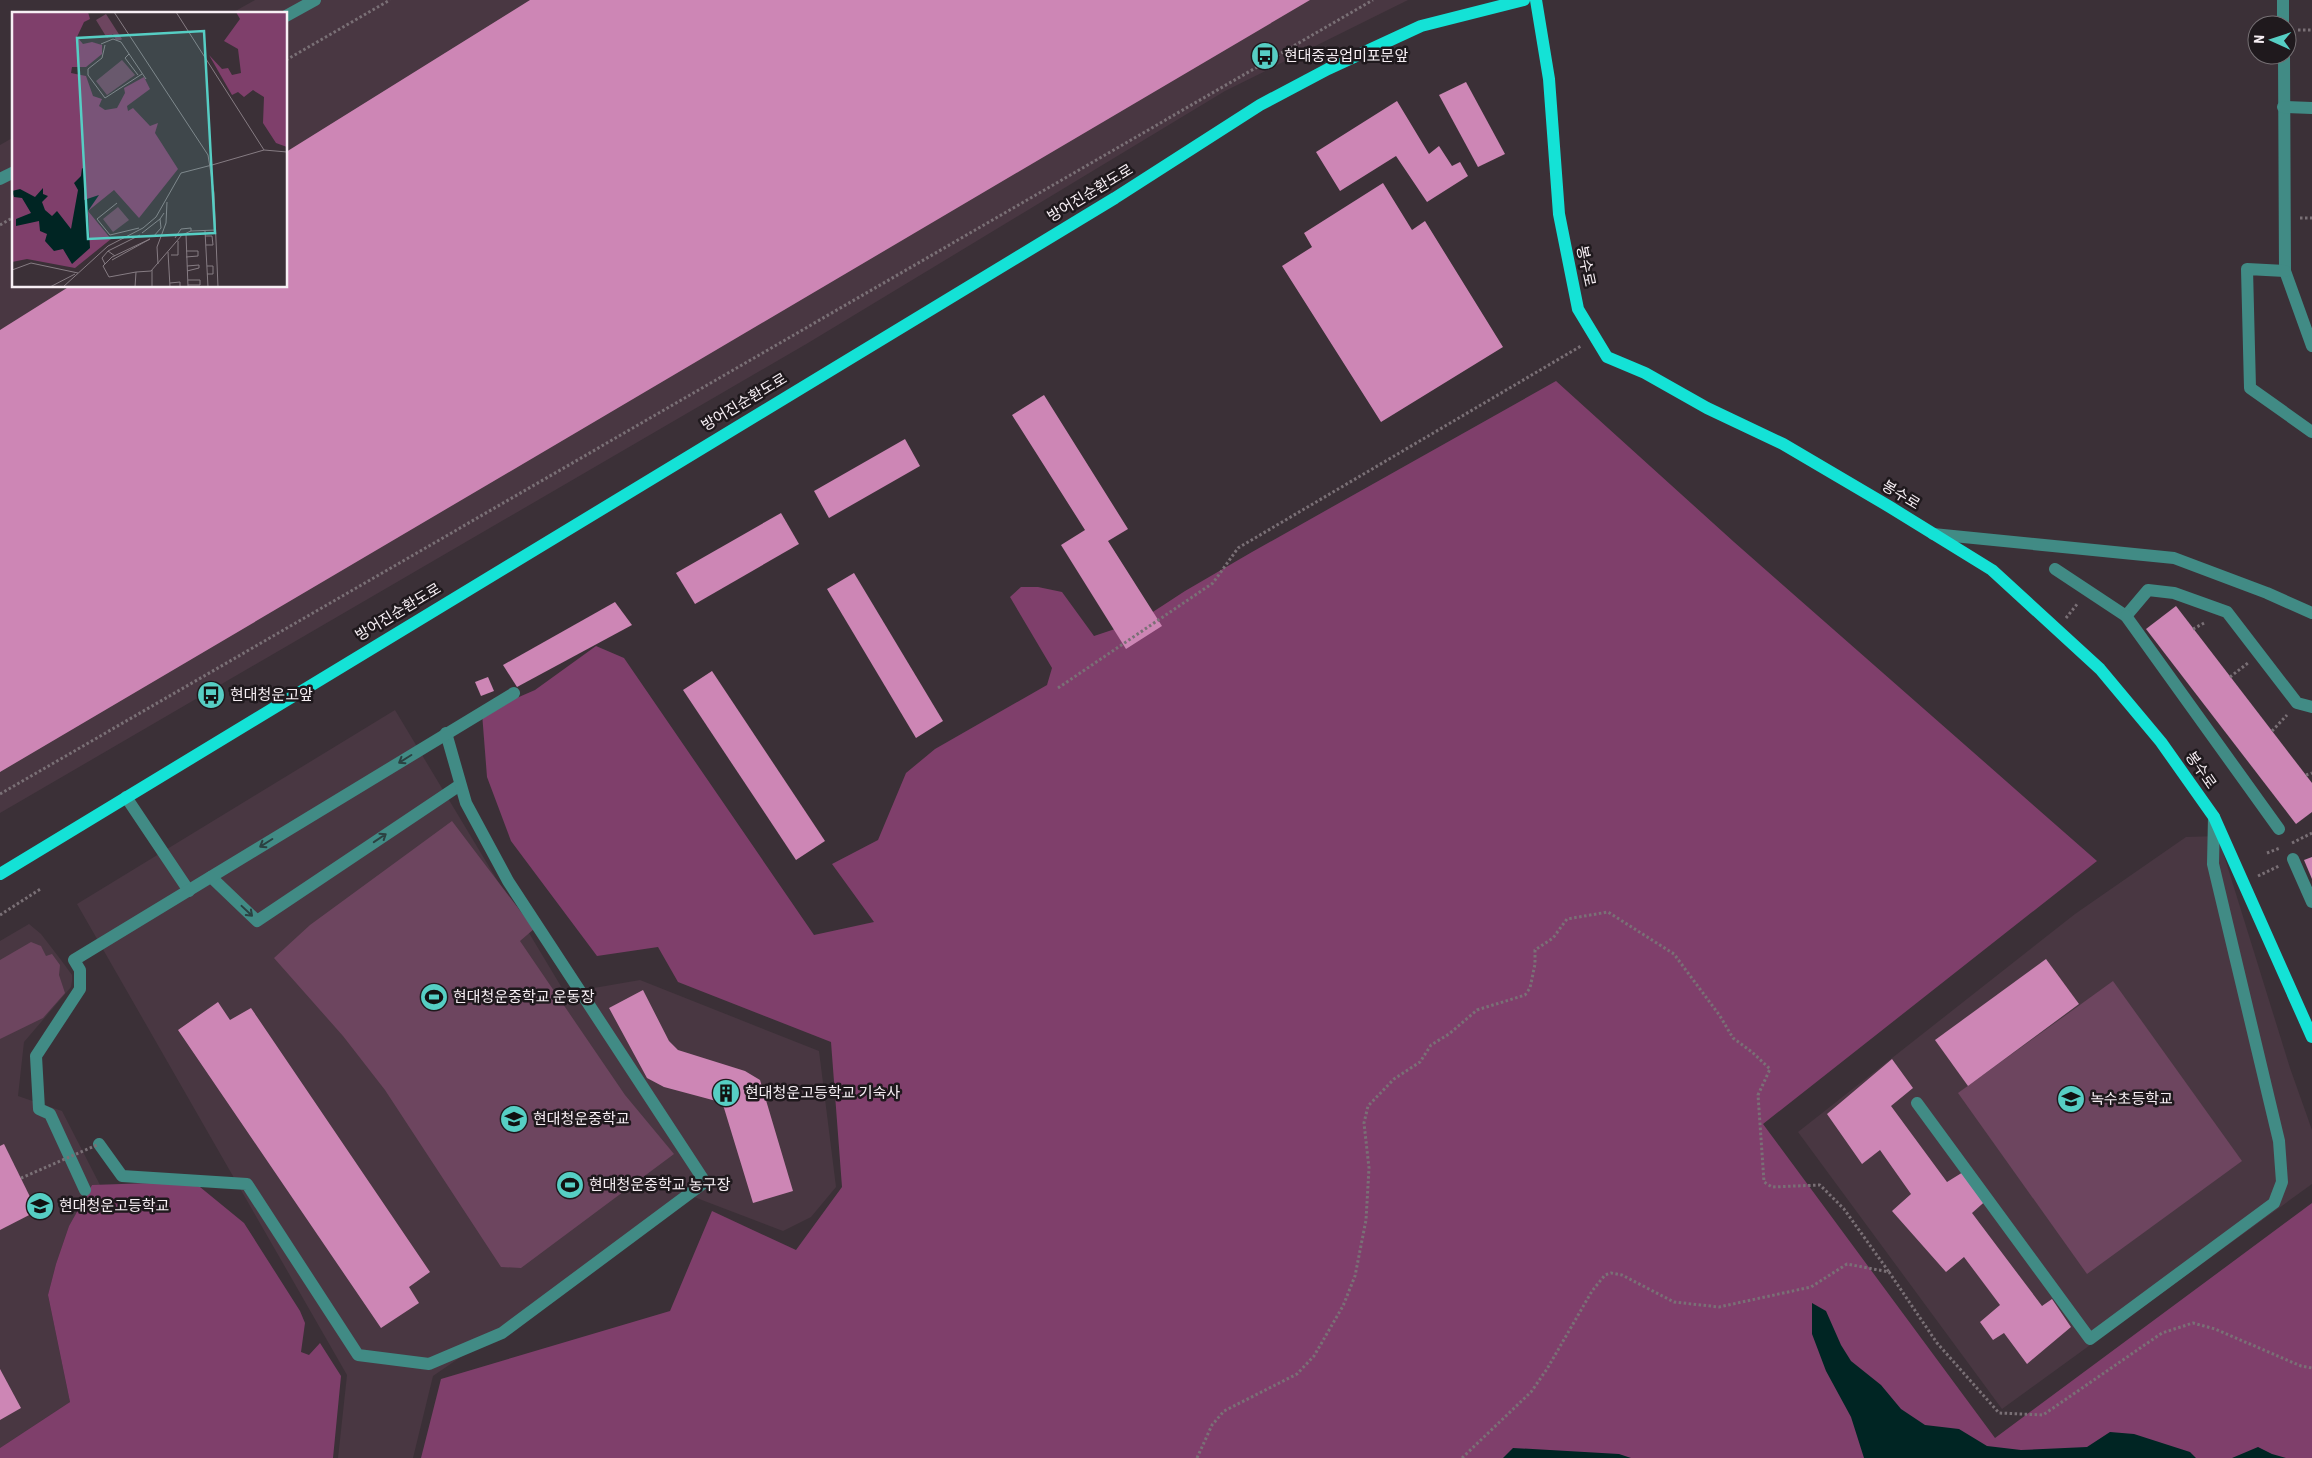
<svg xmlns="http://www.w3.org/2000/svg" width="2312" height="1458" font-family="'Roboto Condensed','Noto Sans KR',sans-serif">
<rect width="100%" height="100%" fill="#3b3037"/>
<g fill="#493742">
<polygon points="255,0 1408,0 1225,91 808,343 0,813 0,145 14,137 14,286 286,286 286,14 230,14"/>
<polygon points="395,710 565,993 640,980 819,1051 836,1187 811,1217 783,1231 694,1197 433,1376 413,1458 338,1458 347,1375 77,904"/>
<polygon points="2218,836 2290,1068 2312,1130 2312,1184 2002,1409 1798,1132 2075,914 2186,837"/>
<polygon points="29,924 41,934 61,960 72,975 72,981 71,987 24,1042 18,1096 62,1111 100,1185 92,1185 69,1226 56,1264 48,1295 70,1402 0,1448 0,941"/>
</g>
<g fill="#6d455f">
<polygon points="452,821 534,929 520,941 625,1095 674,1154 521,1268 501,1267 385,1090 343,1036 274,958 310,925"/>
<polygon points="31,942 41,946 46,956 52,954 60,965 59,975 65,993 43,1018 0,1039 0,960"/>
<polygon points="2113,981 2242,1161 2087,1274 1958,1093"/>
</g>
<g fill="#7f3f6b">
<polygon points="1556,381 1734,542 2097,861 1763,1124 1995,1438 2312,1203 2312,1458 421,1458 441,1379 670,1311 712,1211 796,1250 842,1187 831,1042 678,982 658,947 597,956 511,841 487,777 482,713 535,690 596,646 624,658 814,935 874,922 832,864 878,840 906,773 935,749 1047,685 1052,668 1010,597 1021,587 1038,587 1062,592 1094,636 1139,621 1185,591 1252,552"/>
<polygon points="180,1182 200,1187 244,1223 300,1311 305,1323 301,1352 309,1355 320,1343 341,1376 333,1458 0,1458 0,1448 70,1402 48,1295 56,1264 69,1226 92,1185"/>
</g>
<g fill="#002523">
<polygon points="1812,1303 1826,1311 1841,1345 1851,1361 1881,1385 1901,1409 1925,1425 1959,1429 1987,1446 2021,1450 2087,1447 2110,1432 2134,1434 2190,1452 2196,1458 1864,1458 1851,1417 1826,1371 1812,1334"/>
<polygon points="2258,1447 2272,1454 2286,1458 2232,1458"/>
<polygon points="1513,1448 1619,1454 1631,1458 1503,1458"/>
</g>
<g fill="#cd86b5">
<polygon points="530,0 1310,0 0,772 0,330 70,286 286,286 286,152"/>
<polygon points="1466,82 1505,154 1478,167 1439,95"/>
<polygon points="1397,101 1429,154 1439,146 1452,166 1460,162 1468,176 1427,202 1396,156 1340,191 1316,152"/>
<polygon points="1383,183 1412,230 1425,221 1503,347 1381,422 1282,266 1312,247 1304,233"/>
<polygon points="1044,395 1128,529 1108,541 1162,626 1126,649 1061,545 1085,530 1012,415"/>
<polygon points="905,439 920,466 829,518 814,491"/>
<polygon points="781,513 799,544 695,604 676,573"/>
<polygon points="854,573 943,721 916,738 827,589"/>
<polygon points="615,602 632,625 517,687 503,665"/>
<polygon points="2176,606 2312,783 2312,812 2296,824 2146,629"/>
<polygon points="712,671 825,841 796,860 683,690"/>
<polygon points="488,677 494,691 481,696 475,682"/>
<polygon points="2312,857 2312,879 2304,860"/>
<polygon points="2046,959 2079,1004 1968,1086 1935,1040"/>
<polygon points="643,990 669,1041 678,1050 745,1071 760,1080 793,1191 753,1203 724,1108 720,1102 664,1087 647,1078 609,1008"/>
<polygon points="218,1002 230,1020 251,1008 430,1272 409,1287 419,1303 381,1328 178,1030"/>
<polygon points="1892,1059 1913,1088 1891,1106 1947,1182 1968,1169 1990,1197 1972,1213 2042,1306 2052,1299 2071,1327 2027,1364 2004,1333 1993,1340 1980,1322 2000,1305 1964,1257 1946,1272 1892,1211 1911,1194 1880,1150 1862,1164 1827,1114"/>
<polygon points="4,1144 37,1211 0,1230 0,1146"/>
<polygon points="0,1369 21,1408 0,1420"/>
</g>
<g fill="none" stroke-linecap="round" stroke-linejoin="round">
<g stroke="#7a7076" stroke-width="3" stroke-dasharray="2.5 2.5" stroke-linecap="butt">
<polyline points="2298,30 2312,30"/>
<polyline points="286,60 390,0"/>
<polyline points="2300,218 2312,218"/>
<polyline points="0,225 14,217"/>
<polyline points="2066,618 2078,603"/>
<polyline points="2193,629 2206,622"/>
<polyline points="2230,677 2248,663"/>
<polyline points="1058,688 1213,583 1238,548 1581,346"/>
<polyline points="2272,731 2287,715"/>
<polyline points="2306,775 2312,773"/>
<polyline points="0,794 1373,0"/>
<polyline points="2292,843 2312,833"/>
<polyline points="2267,853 2280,848"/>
<polyline points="2258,876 2279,866"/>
<polyline points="0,915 42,888"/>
<polyline points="1197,1458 1212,1425 1224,1411 1297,1374 1314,1356 1343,1306 1355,1276 1366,1220 1369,1168 1364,1123 1368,1106 1394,1079 1420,1062 1431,1045 1449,1034 1477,1010 1525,995 1530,988 1535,964 1535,950 1553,938 1567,919 1608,912 1674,954 1720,1016 1733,1038 1752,1052 1770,1069 1758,1095 1764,1182 1772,1187 1820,1185 1844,1209 1889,1272"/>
<polyline points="1462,1458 1531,1392 1547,1369 1592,1291 1605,1275 1611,1273 1622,1275 1674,1302 1719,1307 1811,1287 1847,1264 1889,1272 1937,1343 1999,1413 2043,1415 2162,1333 2193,1323 2215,1329 2301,1366 2312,1368"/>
</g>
<g stroke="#418b85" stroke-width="12">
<polyline points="2283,0 2283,25"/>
<polyline points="286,16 315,0"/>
<polyline points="2284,55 2285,271 2312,346"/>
<polyline points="2283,107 2312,108"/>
<polyline points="0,179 14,172"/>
<polyline points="2285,271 2247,269 2250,388 2312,432"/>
<polyline points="1933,534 2174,558 2267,593 2312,613"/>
<polyline points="2055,569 2126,616 2148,590 2174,593 2227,612 2297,703 2312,707"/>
<polyline points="2126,616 2279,829"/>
<polyline points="126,797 189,891"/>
<polyline points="2293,859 2312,902"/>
<polyline points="211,877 257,921 460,785"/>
<polyline points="1917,1103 2090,1339 2274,1203 2282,1182 2279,1141 2213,864 2214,817"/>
<polyline points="99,1144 122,1176 247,1184 358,1355 429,1364 502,1333 705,1182 508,881 466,803 446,733"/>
<polyline points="85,1190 50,1114 39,1109 36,1056 80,989 80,970 74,960 514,693"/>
</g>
<g stroke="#14e2d6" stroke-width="12">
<polyline points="1536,0 1549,79 1559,214 1578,309 1607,357 1645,373 1707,408 1783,444 1890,507 1992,570 2100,669 2161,742 2214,817 2312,1037"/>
<polyline points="0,874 1115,198 1260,105 1328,69 1421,26 1524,0"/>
</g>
<polyline stroke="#7a7076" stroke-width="3" stroke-dasharray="2.5 2.5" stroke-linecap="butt" points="21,1178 99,1144"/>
</g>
<defs><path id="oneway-shaft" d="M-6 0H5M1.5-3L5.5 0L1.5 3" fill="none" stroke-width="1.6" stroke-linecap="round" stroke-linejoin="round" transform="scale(1.25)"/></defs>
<g stroke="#2b4141">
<use href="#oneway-shaft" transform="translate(405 759) rotate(148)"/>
<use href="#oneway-shaft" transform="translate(380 838) rotate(-34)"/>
<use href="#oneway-shaft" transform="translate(266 843) rotate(148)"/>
<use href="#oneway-shaft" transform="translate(247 911) rotate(43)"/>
</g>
<defs>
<g id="bus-disc" transform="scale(1.4375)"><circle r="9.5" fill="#56cec4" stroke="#1f191d"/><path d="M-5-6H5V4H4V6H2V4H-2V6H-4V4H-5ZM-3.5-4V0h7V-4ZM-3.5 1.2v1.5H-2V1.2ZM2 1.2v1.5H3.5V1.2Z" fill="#111"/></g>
<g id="stadium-disc" transform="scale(1.4375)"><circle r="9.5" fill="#56cec4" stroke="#1f191d"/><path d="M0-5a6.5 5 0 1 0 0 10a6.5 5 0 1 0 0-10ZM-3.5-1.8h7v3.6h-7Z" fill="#111"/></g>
<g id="building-disc" transform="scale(1.4375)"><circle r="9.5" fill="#56cec4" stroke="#1f191d"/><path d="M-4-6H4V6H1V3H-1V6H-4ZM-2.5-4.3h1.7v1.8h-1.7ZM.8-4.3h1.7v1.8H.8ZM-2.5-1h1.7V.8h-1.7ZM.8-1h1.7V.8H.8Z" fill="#111"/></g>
<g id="school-disc" transform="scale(1.4375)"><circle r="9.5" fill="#56cec4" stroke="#1f191d"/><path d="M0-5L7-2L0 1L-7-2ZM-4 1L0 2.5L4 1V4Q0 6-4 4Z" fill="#111"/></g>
</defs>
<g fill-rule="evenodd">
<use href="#bus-disc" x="1265" y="56"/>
<use href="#bus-disc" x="211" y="695"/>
<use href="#stadium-disc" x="434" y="997"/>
<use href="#building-disc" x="726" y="1093"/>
<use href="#school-disc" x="2071" y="1099"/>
<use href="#school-disc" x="514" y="1119"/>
<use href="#stadium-disc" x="570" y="1185"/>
<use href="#school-disc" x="40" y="1206"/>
</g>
<g text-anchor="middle" stroke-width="5" stroke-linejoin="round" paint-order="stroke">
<g font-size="15" fill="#f7eff4" stroke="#1f191d" text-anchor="start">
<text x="1284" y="61">현대중공업미포문앞</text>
<text x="230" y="700">현대청운고앞</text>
<text x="453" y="1002">현대청운중학교 운동장</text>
<text x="745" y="1098">현대청운고등학교 기숙사</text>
<text x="2090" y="1104">녹수초등학교</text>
<text x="533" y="1124">현대청운중학교</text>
<text x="589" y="1190">현대청운중학교 농구장</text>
<text x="59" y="1211">현대청운고등학교</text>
</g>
<g font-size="15" fill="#f7eff4" stroke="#1f191d">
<text transform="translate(1090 193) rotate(-31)" y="5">방어진순환도로</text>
<text transform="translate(1586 266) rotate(78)" y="5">봉수로</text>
<text transform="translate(744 402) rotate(-31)" y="5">방어진순환도로</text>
<text transform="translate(1901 495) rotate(31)" y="5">봉수로</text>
<text transform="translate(398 612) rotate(-31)" y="5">방어진순환도로</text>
<text transform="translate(2201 770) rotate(55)" y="5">봉수로</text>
</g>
</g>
<g transform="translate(12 12)">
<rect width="275" height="275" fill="#3b3037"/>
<path d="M94,2L110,27L109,28H104L101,22L95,26L84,8ZM110,48L123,63L95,83L84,69ZM106,195L117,208L101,220L91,207Z" fill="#6d455f"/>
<path d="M0,0H76L78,7L72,10L65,25L71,32L80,30L90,33V42L74,55H60L59,61L74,64L81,84L90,87L87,94L93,98L105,96L113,81L112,76L132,65L138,77L115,94L116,99L121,96L138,114L146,111L143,121L166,157L127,206L102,178L76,199L99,227L63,256L15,247L0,250ZM224,0H275V135L264,131L251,111L252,85L241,78L232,85L226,80L220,83L197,43L210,57L216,56L220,63L229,61L226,37L212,29L228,7Z" fill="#7f3f6b"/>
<path d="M70,156L73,158L72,188L87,183L76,199L78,236L60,252L51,237L42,239L33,229L35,222L28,219L27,209L4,214V207L19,201L10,186L2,185L0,179L8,177L23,185L31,176V182L36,184L30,190L33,198L40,204L45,199L59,217L66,178L62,171L69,164Z" fill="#002523"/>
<path fill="none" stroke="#867c83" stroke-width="1" d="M102,0L196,143L202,181L206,275M164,0L252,138M89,32L101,27L109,30L134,67M93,33L90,46L76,57V63L93,86L130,62M117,42L113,46L126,63M200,153L252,138L275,140M105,191L85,207L98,223L127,216M193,219L196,275M130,221L148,207M174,222L176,275M193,224H200L201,233H194M141,225L149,216L148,207L152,201M163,226L169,217L179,216V219M96,239L128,223M174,239H186V244L174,245M156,240L158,275M159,243H166V229M100,248L138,227L100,245L91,254L97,265L124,260M93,252L90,246L96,239L103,244M146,252L145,235L154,211L155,190M175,254L187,253V256L175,259M195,254H201V262H195M0,258L19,251L66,261M140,258V275M176,268H188V273H176M158,271L168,270V275M38,275L63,262M51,275L96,234L131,216L144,205L169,161L200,153M123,275L124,260L139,259L170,223L179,219L204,218"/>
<path fill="#56cec4" fill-opacity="0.15" stroke="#56cec4" stroke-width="2.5" d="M192,19L203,221L76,227L65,26Z"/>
<rect width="275" height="275" fill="none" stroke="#f7eff4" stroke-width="2.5"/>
</g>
<g transform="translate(2272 40) rotate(273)"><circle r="24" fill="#1f191d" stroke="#756f73"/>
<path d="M0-4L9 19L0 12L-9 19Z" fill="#56cec4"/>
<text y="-8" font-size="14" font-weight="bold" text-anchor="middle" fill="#f7eff4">N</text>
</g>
</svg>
